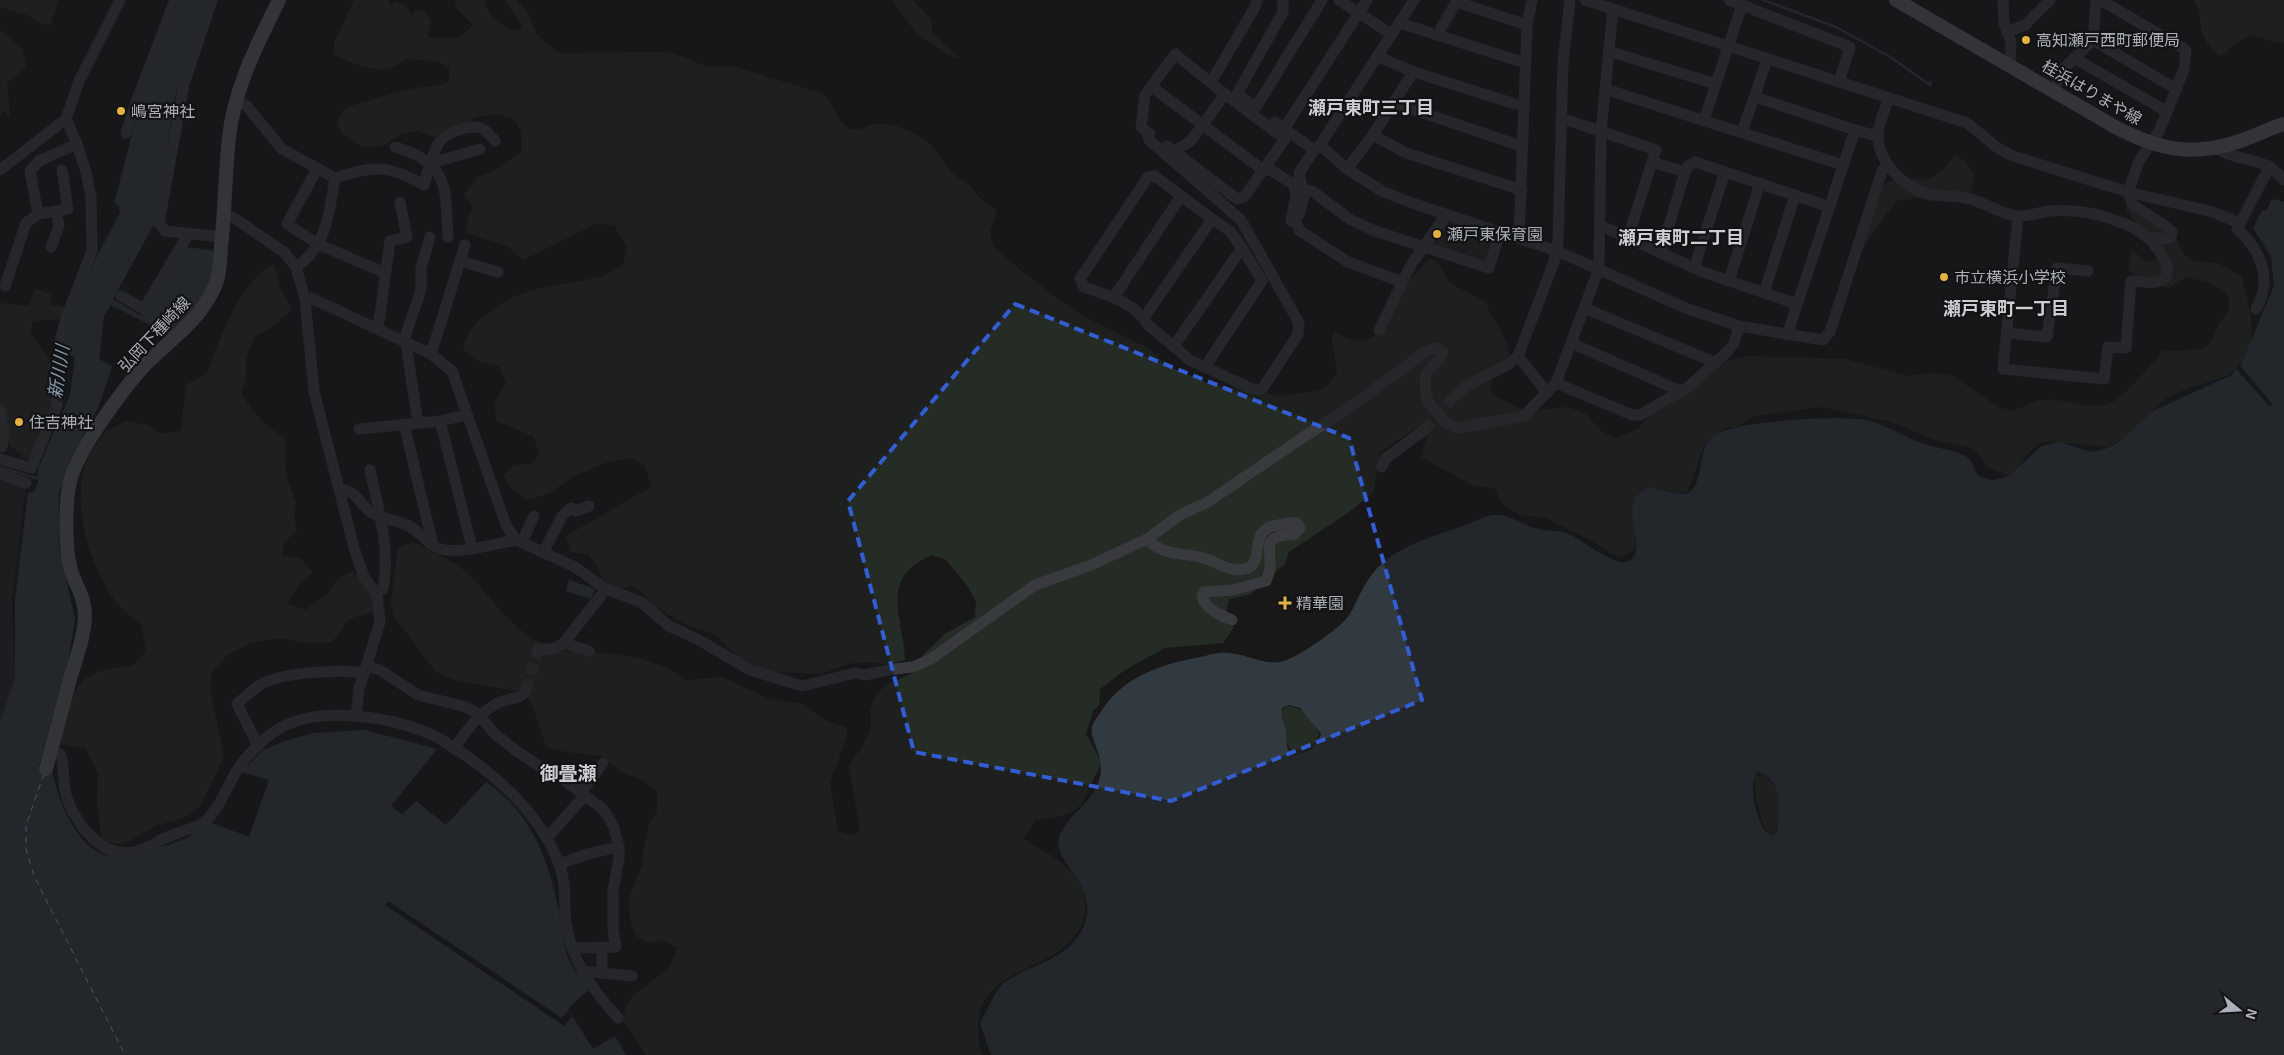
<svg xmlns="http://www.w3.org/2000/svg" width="2284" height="1055" font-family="'Exo 2','Noto Sans JP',sans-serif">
<rect width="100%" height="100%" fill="#181819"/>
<g fill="#242426">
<polygon points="1450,220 1493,234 1496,239 1489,261 1483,263 1432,247 1430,242 1445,222"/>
<polygon points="0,477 26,483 12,601 15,677 0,723"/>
</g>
<g fill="#242c25">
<polygon points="0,0 58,0 50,26 36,21 30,16 0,7"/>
<path d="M354,0H388L390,6L396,1L407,7L412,16L416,11L423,10L431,20L428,38H459L473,25L456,8L455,0H485C487,17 499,24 514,31L523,28L505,0H516L528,13L536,33L547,44L559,53L665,52L675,54L705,66L735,67L821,93L829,100L842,124L850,129L860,130L872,124H882L896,126L918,135L931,145L954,175L969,185L980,198L997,211L990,232L993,246L1019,269L1062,302L1083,316L1148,348L1167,366L1210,384L1280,396L1305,393L1325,388L1337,373L1332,339L1334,331C1345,338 1358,345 1371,338C1382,333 1383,323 1388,314C1399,294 1414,273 1431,258C1442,266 1441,270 1448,280C1456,289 1475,295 1486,302C1491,322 1509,335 1509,357L1493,372L1490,393L1521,409L1537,410L1568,407L1586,414L1601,431L1615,438L1638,429L1648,417L1690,388L1721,362L1749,356L1845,359L1908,376L1934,373L1953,376L1998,407L2013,411C2022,408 2032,401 2042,400C2063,397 2090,412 2111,403C2125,397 2152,363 2163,351C2173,350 2198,351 2205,347C2214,342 2214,332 2219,324C2222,319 2228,314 2229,308C2233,286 2202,281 2187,277L2168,288L2150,282L2128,270L2132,248L2144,262L2158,260L2125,207L2130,203L2176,238L2184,255L2194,261L2217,263L2241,276C2251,308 2264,358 2225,376C2205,385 2182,387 2164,400C2154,407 2146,419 2137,427C2129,435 2118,441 2109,447L2045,441C2032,445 2022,461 2015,472L2006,475L1986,466L1978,454L1968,447L1939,441L1888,421L1821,407L1754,416L1736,427L1725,428L1709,440L1702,450L1693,479L1687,491L1677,493L1656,488L1645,489L1636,497L1631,511L1638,531L1634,550L1622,557L1610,553L1594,542L1546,518L1519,515L1502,503L1494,488L1474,486L1421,457L1428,432L1424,427L1416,428L1380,452L1373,493L1349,512L1289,552L1285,564L1250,595L1229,599L1226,616L1234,627L1223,643L1165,648L1125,670L1100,689L1099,705L1093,711L1086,734L1102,763C1078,804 1090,815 1035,820L1024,839C1039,849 1056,856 1068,869C1096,898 1089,930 1057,952C1026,972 979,980 978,1025C978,1036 978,1045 983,1055H645C640,1041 630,1032 623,1020C624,1014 626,1006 629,1001C647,979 667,980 678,948L662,940L648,943L636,936L630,919L629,898L642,865L643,851L649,824L657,811V792L642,780L620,771L602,756L566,752L546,747L533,706L524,692L459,681L436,672L393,615L391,601L398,548L412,542C430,551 451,559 466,572C495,599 510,633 551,647C571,654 590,652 611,654C639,657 664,663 686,680L722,677L769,699L803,704L828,722L846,727L847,737L830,782L838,831L854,836L860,830L849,766L862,747L871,728L870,710L876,695L886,685L911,674L923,655L946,633L975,617L976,602L968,587L946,560L932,555C878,579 903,615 905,660L888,664L865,662L847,664L821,674L780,672L759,676L742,662L715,634L691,627L650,604L644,594L631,585L619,590L602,579L597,566L588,555L571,552L566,536L651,487L646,467L632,458L610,461L574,476L548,494L526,500L511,488L503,476L514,465L531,464L540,454L533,436L496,421L495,402L506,384L500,367L478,361L463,350C468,330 474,323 491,311C526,284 559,287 599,277C607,275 615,269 623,265L627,247L614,225L596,224L523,260L508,246L467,233V221L473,206L464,195L477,177L498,169L522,151L521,131L514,119L497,114L475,117L459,131L438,138L418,131L400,134L383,146L363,147L342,134L337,123L344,109C365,101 389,94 411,89C424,86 436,87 449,82V67L436,61L405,59C389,79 352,65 334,54V43Z"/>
<polygon points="892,0 913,0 931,19 932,33 961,59 949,55 917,34"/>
<path d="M2194,0H2284V43L2274,42L2251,35L2238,42L2221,56C2193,35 2206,23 2194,0Z"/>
<polygon points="0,30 22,48 26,66 7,83 10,116 3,110 0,115"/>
<path d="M1956,155L1964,161L1975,175L1970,194L1932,202L1918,198L1896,201L1861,250L1884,184L1900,176C1933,184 1934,179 1956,155Z"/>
<path d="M274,264L280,288L292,309L272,327L254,337L246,359V381L241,392C252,413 265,426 285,438L286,475L296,503L294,517L297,530L284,543L282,556L300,558L313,572L298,586L287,603L305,610L326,595L338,579L353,571L368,585L378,610L349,619L332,642L305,643L281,638L250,643L227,655L212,672L210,689L224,757L200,806L182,818L155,826L124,844L102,842L97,799L98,774L86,748L56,744C74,691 71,670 133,666L146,652L142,626C130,616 118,607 110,593C86,555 67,488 94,448C98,443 101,436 106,432C112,428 119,424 126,421L148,425L162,434L181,431L186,385L207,374C220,338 239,282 274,264Z"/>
<path d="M35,289L52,294L51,305L66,307L61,319L33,321L30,332C39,346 53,363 57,380C61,402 39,439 31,461L21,457L22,453L9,446L7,416L0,403V303L29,306Z"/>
<path d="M1287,706C1304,707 1311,720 1319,734C1316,747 1312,751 1299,755C1282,750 1287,727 1281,711Z"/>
<path d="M1763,775C1783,786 1781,816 1775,835L1766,831C1759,813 1754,796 1755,776Z"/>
</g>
<g fill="#323a41" fill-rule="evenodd">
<path d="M178,0H207L176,92L154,224L113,299L140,315L146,313L186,247L216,251C213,291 197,307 172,336L111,305L104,316L99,359L112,366L98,408L70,460L59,494V548L75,619L68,661L39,766L52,772C59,803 79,856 117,857C128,857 140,852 151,849C175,843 190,841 207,821L249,837L269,780L241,772L263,750L285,741L314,733L365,730L437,749L391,806L402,815L416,801L446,825L486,782C532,814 548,858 559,912C562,927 563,946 569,960C574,971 582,980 588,990L568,1009L593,1049L615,1036L626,1055H0V723L15,677V600L28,493L35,491L38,480V469L70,395L75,358L63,350C73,297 95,261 120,213L119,206L114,203L145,86Z"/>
<path d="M2274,199L2284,202V1055H991L980,1023C986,1013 997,987 1005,982C1031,964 1069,960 1083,928C1103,886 1049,862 1060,835C1068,815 1090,804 1098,784C1108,756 1089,743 1092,727C1093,722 1098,717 1100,713C1122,678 1156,666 1195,658C1203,657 1213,653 1221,653C1245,651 1266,670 1289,659C1305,652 1335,631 1346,619C1351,614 1354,606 1357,600C1368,578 1376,565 1398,552C1419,539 1445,533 1468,524C1476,521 1485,516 1493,515C1505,513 1523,524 1534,528C1544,531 1555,530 1566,533C1580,537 1620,573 1632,559C1642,547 1632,525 1632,511C1632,506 1634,501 1636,496L1649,487C1660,489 1673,494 1683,494C1707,492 1694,448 1715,435C1737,421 1837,415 1865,420C1886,424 1904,438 1925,444C1938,449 1957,450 1968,458C1974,462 1974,472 1980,477L1993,480L2003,478L2010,475L2042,446L2059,442L2091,452L2102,450L2115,445L2153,411L2232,375L2239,364L2241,365L2274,286L2271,256L2253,228L2262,210L2266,211L2271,201ZM1289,705L1300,708L1321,734C1315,748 1311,752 1296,755L1288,750C1286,743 1287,739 1286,733C1286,724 1280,718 1282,708ZM1758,772C1784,780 1779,810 1777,832L1774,836C1770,834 1767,833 1764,829C1757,818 1746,783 1758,772Z"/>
<polygon points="569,580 595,589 591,599 566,591"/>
</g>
<g fill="#181819">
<polygon points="2239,364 2273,405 2270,407 2236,369"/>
<polygon points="388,901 562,1018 568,1011 572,1016 564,1026 385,905"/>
</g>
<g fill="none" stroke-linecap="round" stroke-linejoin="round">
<g stroke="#323a41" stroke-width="2.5">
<polyline points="1763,0 1836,27 1892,58 1930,85 1931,82"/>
<polyline points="0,467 39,479"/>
</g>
<polyline stroke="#859bb0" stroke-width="1" stroke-dasharray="6 5" stroke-linecap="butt" points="44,774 26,825 26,849 34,876 125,1055"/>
<g stroke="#353639" stroke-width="11" stroke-dasharray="11 5.5" stroke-linecap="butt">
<polyline points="1424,430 1452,399"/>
<polyline points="526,690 537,653"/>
</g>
<g stroke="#393a3e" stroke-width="11">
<polyline points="212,0 184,84 159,223 165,231 222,237"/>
<polyline points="1339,0 1391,34"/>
<polyline points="1585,0 1967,123 1999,149 2013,156 2128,192 2213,212 2239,223"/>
<polyline points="1729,0 1850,47 1839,82"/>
<polyline points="2003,0 2004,23 2011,42 2010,66"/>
<polyline points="1400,21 1406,25 1519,61 1526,60"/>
<polyline points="2007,32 2025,25 2050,0"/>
<polyline points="1437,35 1455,4 1460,3 1527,25"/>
<polyline points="2093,40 2176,89"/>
<polyline points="1608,51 1716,84"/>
<polyline points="1377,56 1411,71 1515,104 1524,105"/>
<polyline points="2074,58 2166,111"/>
<polyline points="1211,82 1256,5 1257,0"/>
<polyline points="1152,87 1263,170 1271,170 1293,184 1296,195 1291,221 1297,224 1299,230 1348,262 1402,282"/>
<polyline points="1605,89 1843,165"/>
<polyline points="2053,91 2064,68 2093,40 2096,2 2104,2 2186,50 2184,69 2174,95 2159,131 2139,161 2128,192 2132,204 2167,227 2172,232 2171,237 2163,239 2148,237"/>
<polyline points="1755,97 1855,130"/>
<path d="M1889,98C1885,110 1877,126 1878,138C1879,162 1903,186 1925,193C1939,197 1952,195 1966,198C1984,201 2002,216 2020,216C2030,216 2040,212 2050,211C2072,209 2097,213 2117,221C2126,224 2137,229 2144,235C2154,241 2179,273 2161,281C2151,285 2141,280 2131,281L2126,348L2108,347L2104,379L2003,369L2018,216"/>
<path d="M235,101L246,105L282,149L335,178C374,165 389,165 424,185C428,172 431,156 438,144C444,133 470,124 481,128C487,131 491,136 495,141"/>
<polyline points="1250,103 1237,94 1283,12 1283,0"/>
<polyline points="1394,103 1518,145 1523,144"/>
<polyline points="1256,107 1322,0"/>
<polyline points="1562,120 1570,121 1656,150 1628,237"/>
<polyline points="1704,120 1742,5"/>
<polyline points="1275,122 1314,150"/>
<polyline points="1284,129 1367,0"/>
<path d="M1146,131L1149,140L1241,220L1299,323L1298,334L1263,388L1259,390L1250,388L1190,360L1148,325C1135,302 1107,295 1084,287L1080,279L1148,177L1155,176L1181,196"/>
<polyline points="1742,132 1767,60"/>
<polyline points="126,133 138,97 175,0"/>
<polyline points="1150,134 1141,127 1145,95 1175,54 1225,94"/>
<polyline points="1373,135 1406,153 1522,190"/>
<polyline points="1320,145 1347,169 1382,191 1412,203 1557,251 1688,309 1739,326 1823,340 1830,332 1882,171 1887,164"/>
<polyline points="1167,146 1237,199 1244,197 1285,139 1225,94 1191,141 1174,151"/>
<path d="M395,147C450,163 445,187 448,237"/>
<path d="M2216,148C2241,164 2262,154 2284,180"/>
<polyline points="1652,162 1685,172"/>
<polyline points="431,163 480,149"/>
<polyline points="317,169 287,224 318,244 385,273"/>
<polyline points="1347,169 1373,135 1410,77 1411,71"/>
<polyline points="0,170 66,119"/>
<polyline points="1304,189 1312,191 1351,220 1375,231 1489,268 1500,232"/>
<polyline points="38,214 30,171 39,161 77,144"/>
<polyline points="224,214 234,218 284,252 296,267 305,299 314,391 354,548 364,577 377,594 380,622 359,689 356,716"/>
<polyline points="1299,215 1304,197 1299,173 1314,150 1320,145 1414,0"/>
<polyline points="1600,227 1604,227 1703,272 1797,304"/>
<polyline points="1519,238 1527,25 1532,0"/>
<polyline points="51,247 59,226 56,211"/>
<polyline points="1661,252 1685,172 1688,166 1695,162 1830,207"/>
<polyline points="460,261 465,245"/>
<path d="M296,267C327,246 329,213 335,178"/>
<polyline points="1694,268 1725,172"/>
<polyline points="1729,281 1760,183"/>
<polyline points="5,286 26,223 38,214 68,209 62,170"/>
<polyline points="1764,293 1795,195"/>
<polyline points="121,296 144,309 189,233"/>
<polyline points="1114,297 1181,196 1212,219"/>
<polyline points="305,299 311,298 431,354 452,371 506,525 516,540 575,567 606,589 563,644 553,649 538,649 537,653"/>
<polyline points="1584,308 1709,360 1714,364"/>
<path d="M2256,309C2273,281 2261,249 2237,229L2270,166"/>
<polyline points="1144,318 1212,219 1230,231 1242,248 1174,346"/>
<polyline points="378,329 390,241 407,237 400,202"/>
<polyline points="1379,330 1412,263 1446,215"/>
<polyline points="2007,333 2047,337 2057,268 2088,271"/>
<polyline points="1787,335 1855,130 1877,136"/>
<polyline points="1571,343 1676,389 1680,393"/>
<polyline points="431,354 460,261 498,272"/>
<polyline points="1518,356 1547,393"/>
<polyline points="1205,367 1262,281 1242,248"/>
<polyline points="1556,383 1632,415 1640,415 1688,387 1728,351 1734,343 1739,326"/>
<polyline points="1452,399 1466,386 1509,364 1518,356 1554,262 1558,242 1563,63 1570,0"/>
<polyline points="0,409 4,431 2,447"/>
<polyline points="467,415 440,421 472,548"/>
<polyline points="418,423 405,337 421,290 421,268 430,237"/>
<polyline points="404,424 432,541 430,544"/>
<polyline points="359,429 440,421"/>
<polyline points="0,459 31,468 57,406 60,342 66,318 92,251 91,197 86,172 77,144 66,119 79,81 120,0"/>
<polyline points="1382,467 1385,459 1424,430"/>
<path d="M370,470C378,508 391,551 383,589"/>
<polyline points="0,474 26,483"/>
<path d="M339,489C360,492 358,504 372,513C383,519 397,520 409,526C419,531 426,542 436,547C454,557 497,543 516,540"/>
<path d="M1147,539C1162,555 1180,553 1200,557C1215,560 1231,575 1248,568C1265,562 1247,528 1278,525C1285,524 1290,522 1297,523L1300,528L1295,534C1251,537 1280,553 1266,581L1233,590L1204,592L1202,597C1207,610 1220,615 1232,620"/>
<polyline points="522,542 534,516"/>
<polyline points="544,551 562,516 571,508 576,511 589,506"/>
<polyline points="606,589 641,602 669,626 699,640 750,670 802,686 855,673 864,675 894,669 913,667 931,659 1035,585 1091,565 1147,539 1180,515 1208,502 1302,438 1349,408 1425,352 1436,348 1443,352 1440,359 1428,371 1425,378 1426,395 1429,403 1446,423 1458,428 1524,416 1556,383 1599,268 1601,132 1613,9"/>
<polyline points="564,643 589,651"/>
<polyline points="367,666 380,670 418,695 466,707 477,713 495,734 514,749 537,765 556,774 604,810 613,825 619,847 619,858 613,891 613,929 616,947 572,948"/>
<path d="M258,746L237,704C244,698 250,692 257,687C275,672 342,669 364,673"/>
<path d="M52,748L61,755C65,769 62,787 68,801C78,826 102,858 133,852C146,850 159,840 172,835C181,831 194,829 203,823C222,809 229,777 245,759C256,746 272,731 288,724C329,706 407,718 445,742C492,771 539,810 559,864C568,888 563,901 566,923C572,962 592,989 618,1018"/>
<path d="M454,749C467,730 477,714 498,703C508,698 521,700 526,690"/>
<polyline points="581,792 603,763"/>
<polyline points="547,838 585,795"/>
<polyline points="560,864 587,854 619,847"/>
<polyline points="582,971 632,976"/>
<polyline points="602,973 602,948"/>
</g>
<g stroke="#55575d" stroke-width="14">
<path d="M1896,0L2117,128C2158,149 2191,157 2237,142C2253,137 2268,129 2284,124"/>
<path d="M46,769C54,739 62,709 70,679C76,658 85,636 85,614C85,595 73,583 70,566C65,547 65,497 71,478C80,447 124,387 147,363C172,338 199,321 214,288C220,276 220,261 221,247C225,211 225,174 229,138C234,88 257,45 279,0"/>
</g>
</g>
<path d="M0 0H2284V1055H0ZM1015,304L1349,438L1422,700L1171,801L914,752L848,501Z" fill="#181819" fill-opacity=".55" fill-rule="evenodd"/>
<path fill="none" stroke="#325dd3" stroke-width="4" stroke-dasharray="10 6" stroke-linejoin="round" d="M1015,304L1349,438L1422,700L1171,801L914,752L848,501Z"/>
<g fill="#e3b146" stroke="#131314" stroke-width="2">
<circle cx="2026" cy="40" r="5"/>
<circle cx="121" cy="111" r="5"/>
<circle cx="1437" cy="234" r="5"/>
<circle cx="1944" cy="277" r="5"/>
<circle cx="19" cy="422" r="5"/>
<path d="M1282.5 595.5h5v5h5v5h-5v5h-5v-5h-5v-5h5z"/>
</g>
<g text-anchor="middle" stroke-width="4.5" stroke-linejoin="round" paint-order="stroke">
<g font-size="16" fill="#abafb8" stroke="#131314" text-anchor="start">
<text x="2036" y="46">高知瀬戸西町郵便局</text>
<text x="131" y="117">嶋宮神社</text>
<text x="1447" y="240">瀬戸東保育園</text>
<text x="1954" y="283">市立横浜小学校</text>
<text x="29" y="428">住吉神社</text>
<text x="1296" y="609">精華園</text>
</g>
<g font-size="16" fill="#abafb8" stroke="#131314">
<text transform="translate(2092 92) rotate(30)" y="6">桂浜はりまや線</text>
<text transform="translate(154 334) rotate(-47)" y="6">弘岡下種崎線</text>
</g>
<g font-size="18" font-weight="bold" fill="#ccced4" stroke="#131314">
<text x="1371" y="114">瀬戸東町三丁目</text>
<text x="1681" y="244">瀬戸東町二丁目</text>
<text x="2006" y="315">瀬戸東町一丁目</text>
</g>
<g font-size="18" font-style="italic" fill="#859bb0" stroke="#131314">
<text transform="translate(59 372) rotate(-81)" y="6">新川川</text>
</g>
<g font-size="19" font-weight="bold" fill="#ccced4" stroke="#131314">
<text x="568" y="780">御畳瀬</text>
</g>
</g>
<g transform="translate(2239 1010) rotate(108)" stroke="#131314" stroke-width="4" paint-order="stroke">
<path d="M0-4L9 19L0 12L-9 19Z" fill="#abafb8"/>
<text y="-8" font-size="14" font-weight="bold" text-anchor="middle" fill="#abafb8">N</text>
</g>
</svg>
